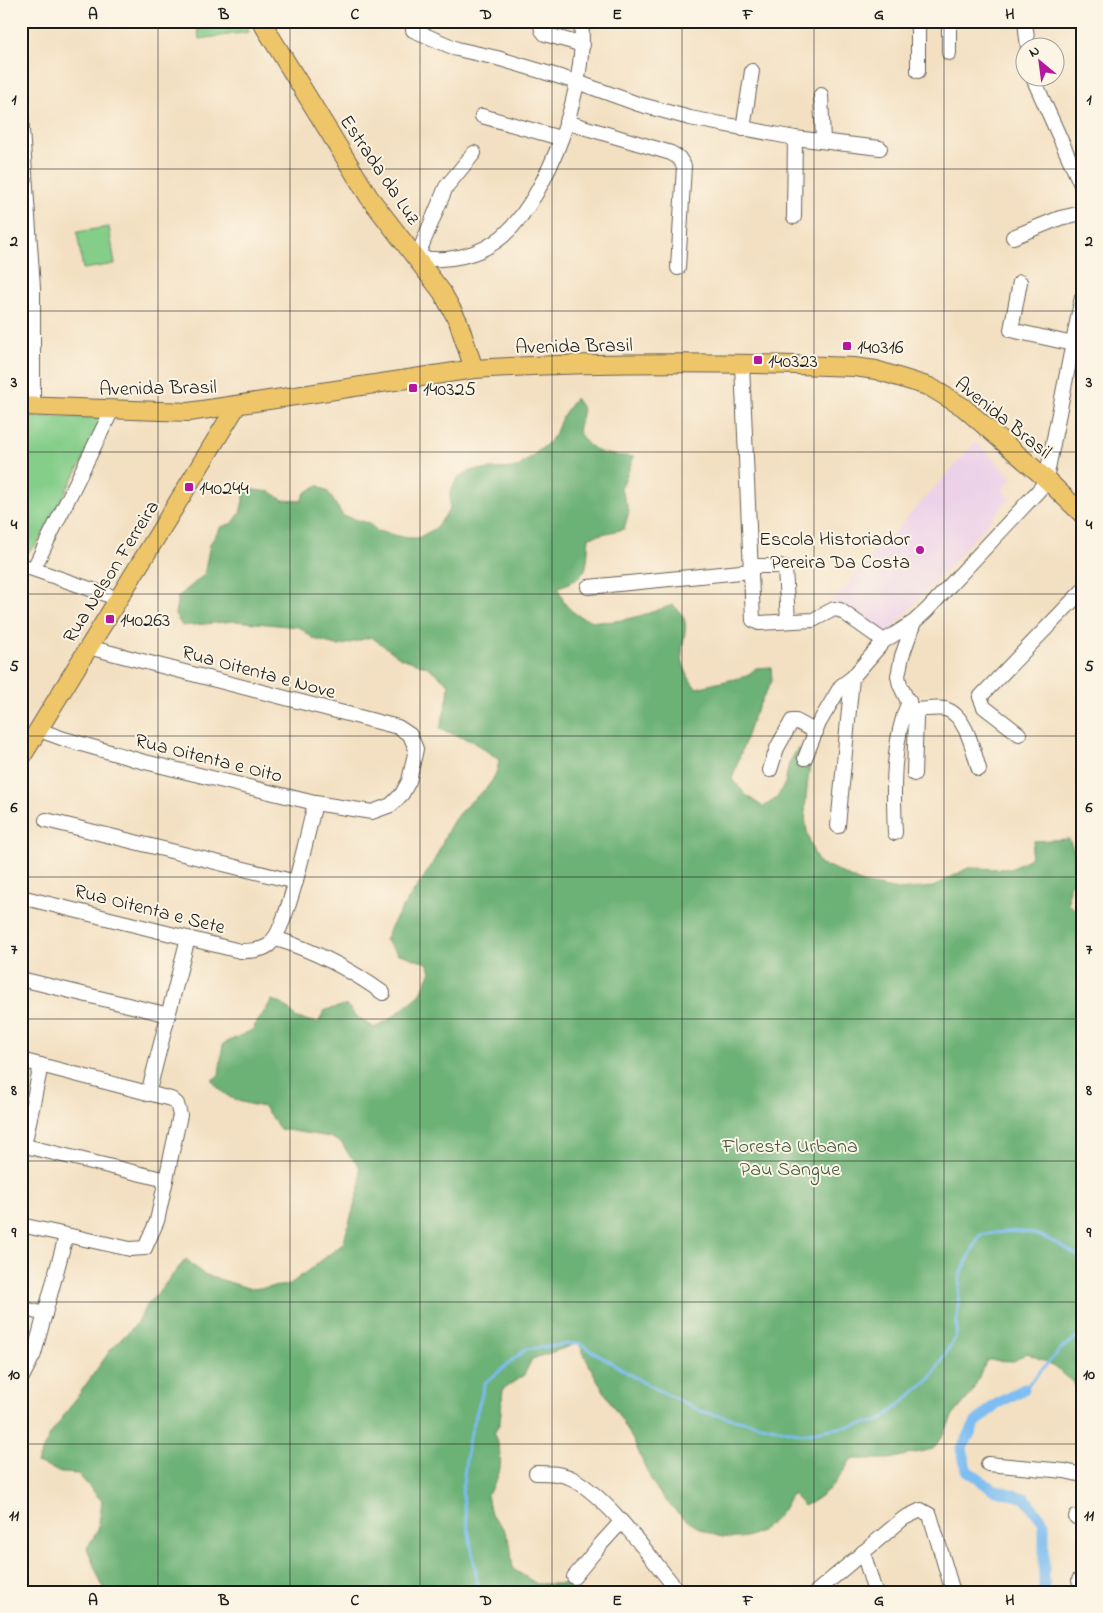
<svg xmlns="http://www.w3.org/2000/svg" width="1103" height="1613" font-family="'Indie Flower',sans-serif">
<rect width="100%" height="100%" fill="#fcf5e5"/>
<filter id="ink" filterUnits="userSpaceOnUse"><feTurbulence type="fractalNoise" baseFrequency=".02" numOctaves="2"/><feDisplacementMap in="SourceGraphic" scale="10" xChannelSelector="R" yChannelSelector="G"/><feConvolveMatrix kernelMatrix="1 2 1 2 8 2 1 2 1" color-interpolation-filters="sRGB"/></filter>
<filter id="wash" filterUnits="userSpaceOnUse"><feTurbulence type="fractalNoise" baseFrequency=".0096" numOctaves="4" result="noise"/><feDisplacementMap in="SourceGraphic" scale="20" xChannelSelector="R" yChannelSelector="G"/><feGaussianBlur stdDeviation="1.12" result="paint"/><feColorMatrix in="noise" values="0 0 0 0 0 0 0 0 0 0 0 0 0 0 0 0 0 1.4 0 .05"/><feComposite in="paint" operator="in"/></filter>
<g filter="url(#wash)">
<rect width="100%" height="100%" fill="#f3e0c2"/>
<polygon fill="#ecd1e9" points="976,442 1013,478 1002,490 1010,498 884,638 872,634 830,603"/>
<g fill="#85ce8a" stroke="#507553">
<polygon points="197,21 243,21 249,32 199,39"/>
<polygon points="109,227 115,264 83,269 77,232"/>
<polygon points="21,416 106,418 37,544 21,559"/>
</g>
<path fill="#6cb176" stroke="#446649" d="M575,398L583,409L578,431C594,457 606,454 634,457L621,489L629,511L624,529L589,537C586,568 591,577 558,587C560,592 562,600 566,605C592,637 641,615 673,605C694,623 682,632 682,656C683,667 689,680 696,688L747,676L756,668L771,667L772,681L754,715L732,779L746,795L763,807L777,798L785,783L789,763L798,748L810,761C806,804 798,825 820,865L830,867L862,883L898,890L933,887L968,868L1011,869L1030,858L1034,841L1069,839L1081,868L1069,886L1068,903L1082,916V1391L1055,1366L1027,1353L1014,1361L987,1360L971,1394L952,1417L944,1434L933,1449L889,1459H851C841,1479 824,1497 804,1506L792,1493C760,1563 697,1543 658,1491C646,1474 640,1451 629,1433C612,1403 592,1375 579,1343L532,1359L524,1375L503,1389L500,1422L494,1434C504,1457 503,1475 487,1495L491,1515L504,1529L510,1543L513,1569L537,1584H568L578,1592H102L103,1588L87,1548L98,1530L102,1501L78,1474L63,1473L37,1463L50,1435L112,1348L136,1324L145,1308L186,1259L203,1274L251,1289L289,1285L343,1244L361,1183L359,1165L349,1155L342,1143L330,1137L280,1129L264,1107C242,1103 225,1100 212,1080L219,1075L223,1044L252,1030L272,1000L284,1005L297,1018L318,1023L325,1010L347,1005L357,1017L375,1028L390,1019L420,995L431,971L427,963L397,953L385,940C397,909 422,885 437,855C443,843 447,830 454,820C470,796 496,791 499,760L474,742L440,729L448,697L449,684L428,667L401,658L371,637L339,646L314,639L299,627L235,621L182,626L175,614L178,597L204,575L210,544L221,527L233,523L240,513L246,489L271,492L283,500L301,501L305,493L318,485L328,492L343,516L369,523L377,531L407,538H418L436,528L450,509V491L459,477L472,470L517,468L546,445L555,435L562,417Z"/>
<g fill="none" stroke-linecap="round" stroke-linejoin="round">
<g stroke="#7dbdf1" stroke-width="3">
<polyline points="1024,1389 1061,1349 1082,1333"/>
<path d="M479,1592L462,1492L468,1443L485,1383L526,1349L579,1343L644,1383L703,1412L802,1434L880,1421L931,1378L956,1336L960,1275L980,1235C1030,1226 1039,1233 1082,1258"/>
</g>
<polyline stroke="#7dbdf1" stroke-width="11" points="1024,1389 995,1405 976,1422 962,1448 966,1470 992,1489 1025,1498 1044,1523 1044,1592"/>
</g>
</g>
<g filter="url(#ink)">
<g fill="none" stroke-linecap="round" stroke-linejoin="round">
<g stroke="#676156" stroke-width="16">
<g id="minor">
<polyline points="540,21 542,30 545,34 583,45"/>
<polyline points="1025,21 1028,48"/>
<polyline points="413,30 457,49 497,58 577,82 638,104 690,118 795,138 880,148"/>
<polyline points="949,53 949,21"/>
<polyline points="918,71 918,21"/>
<polyline points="1033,78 1082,187"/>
<polyline points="821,95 823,141"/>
<polyline points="21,115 33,288 33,406"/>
<polyline points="482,116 560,138"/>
<polyline points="566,122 671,153 679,158 684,166 678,268"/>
<polyline points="743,129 752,71"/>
<path d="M474,153L446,187L417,257C446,263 480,256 503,236C550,194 588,83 581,21"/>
<polyline points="794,217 795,138"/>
<polyline points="1013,237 1060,218 1082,213"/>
<polyline points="1020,282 1011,330 1073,344"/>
<polyline points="742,365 753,620 759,623 813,620 834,609 840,610 884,641"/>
<polyline points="21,565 119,599"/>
<polyline points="751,566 780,566 785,568 788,621"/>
<polyline points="34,568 112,410"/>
<polyline points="588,587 751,571"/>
<path d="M914,710C924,710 936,707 945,709C966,714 974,753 979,769"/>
<polyline points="39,730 64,739 141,761 315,803 372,812 391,805 402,794 409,781 416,749 410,735 398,727 88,647"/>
<polyline points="1019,734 984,707 980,697 1082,591"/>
<polyline points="805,758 819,723 841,686 852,678 884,641 914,622 927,610 1040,489 1046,479 1082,297"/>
<polyline points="770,770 777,748 792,721 796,721 816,732"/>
<polyline points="914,774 916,718 900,685 898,676 902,656 914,622"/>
<polyline points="46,820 296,882"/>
<polyline points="838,826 852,678"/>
<path d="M895,833C893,789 892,741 909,701"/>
<path d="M21,897L240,951C249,951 261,951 269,945C288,929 308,831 315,803"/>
<path d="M274,938C312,950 350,969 383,993"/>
<polyline points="21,979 169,1015"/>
<polyline points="21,1060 171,1099 177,1104 180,1115 157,1221 145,1248 130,1249 21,1225"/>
<polyline points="148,1094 188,938"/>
<polyline points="21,1145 166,1180"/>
<polyline points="24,1146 41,1065"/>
<polyline points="21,1308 45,1314"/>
<polyline points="21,1379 34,1354 66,1236"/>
<polyline points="988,1464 1065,1471 1082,1475"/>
<path d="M536,1473C548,1473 562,1473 573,1479C612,1501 650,1558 679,1592"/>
<polyline points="1076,1517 1082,1518"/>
<polyline points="863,1552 875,1592"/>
<polyline points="574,1577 601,1544 621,1522"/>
<polyline points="1079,1580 1082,1580"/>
<polyline points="816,1592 904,1518 921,1510 930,1515 953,1592"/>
</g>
</g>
<g stroke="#676156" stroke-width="20">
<g id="major">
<polyline points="261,21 369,197 442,292 458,321 474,369"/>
<path d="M21,406L189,412L474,369C600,361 728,362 854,367L876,370L930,387L963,407L1046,479L1082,514"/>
<polyline points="21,758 236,407"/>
</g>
</g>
<use href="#minor" stroke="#fff" stroke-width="14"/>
<use href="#major" stroke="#eec569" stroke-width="18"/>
</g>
</g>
<path fill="none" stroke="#1c1c1c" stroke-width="1" stroke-opacity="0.55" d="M158,21V1592M290,21V1592M420,21V1592M552,21V1592M682,21V1592M814,21V1592M944,21V1592M21,169H1082M21,311H1082M21,452H1082M21,594H1082M21,736H1082M21,877H1082M21,1019H1082M21,1161H1082M21,1302H1082M21,1444H1082"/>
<g fill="#b5179e" stroke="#fcf5e5" stroke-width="2">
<rect x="842" y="341" width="10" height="10" rx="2.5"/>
<rect x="753" y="355" width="10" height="10" rx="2.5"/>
<rect x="408" y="383" width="10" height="10" rx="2.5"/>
<rect x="184" y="482" width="10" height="10" rx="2.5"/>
<circle cx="920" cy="550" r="5"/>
<rect x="105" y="614" width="10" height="10" rx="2.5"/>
</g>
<g text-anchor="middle" stroke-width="4" stroke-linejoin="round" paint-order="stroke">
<g font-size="20" fill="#1c1c1c" stroke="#fcf5e5">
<text transform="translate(381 169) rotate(56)" y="7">Estrada da Luz</text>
<text transform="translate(574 345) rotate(-1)" y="7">Avenida Brasil</text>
<text transform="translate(158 387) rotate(-1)" y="7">Avenida Brasil</text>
<text transform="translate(1004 417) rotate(39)" y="7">Avenida Brasil</text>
<text transform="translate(110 571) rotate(-58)" y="7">Rua Nelson Ferreira</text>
<text transform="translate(259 671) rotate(15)" y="7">Rua Oitenta e Nove</text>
<text transform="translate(209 757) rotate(14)" y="7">Rua Oitenta e Oito</text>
<text transform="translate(150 908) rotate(14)" y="7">Rua Oitenta e Sete</text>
</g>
<g font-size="20" fill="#1c1c1c" stroke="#fcf5e5" text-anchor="start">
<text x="857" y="353">140316</text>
<text x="768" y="367">140323</text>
<text x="423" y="395">140325</text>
<text x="199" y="494">140244</text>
<text x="910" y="545" text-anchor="end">Escola Historiador<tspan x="910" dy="23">Pereira Da Costa</tspan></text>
<text x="120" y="626">140263</text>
</g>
<g font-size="20" fill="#415a42" stroke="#fcf5e5">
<text x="790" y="1152">Floresta Urbana<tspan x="790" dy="23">Pau Sangue</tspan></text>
</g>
</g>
<rect width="1103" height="1613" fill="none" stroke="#fcf5e5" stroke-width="55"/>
<g transform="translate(1040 62) rotate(331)"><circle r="24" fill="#fcf5e5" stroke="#a29e95"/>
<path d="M0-4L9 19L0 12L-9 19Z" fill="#b5179e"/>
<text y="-8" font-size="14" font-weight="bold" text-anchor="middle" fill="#1c1c1c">N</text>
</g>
<rect x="28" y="28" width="1048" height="1558" fill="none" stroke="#1c1c1c" stroke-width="2"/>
<g font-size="16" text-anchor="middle" font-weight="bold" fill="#1c1c1c">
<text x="93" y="19">A</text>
<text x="224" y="19">B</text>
<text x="355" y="19">C</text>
<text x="486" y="19">D</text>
<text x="617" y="19">E</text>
<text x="748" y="19">F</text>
<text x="879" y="19">G</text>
<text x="1010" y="19">H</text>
<text x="14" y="104">1</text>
<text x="1089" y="104">1</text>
<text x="14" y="246">2</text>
<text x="1089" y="246">2</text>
<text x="14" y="387">3</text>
<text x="1089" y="387">3</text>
<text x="14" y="529">4</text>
<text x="1089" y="529">4</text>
<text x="14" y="671">5</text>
<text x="1089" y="671">5</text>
<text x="14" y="812">6</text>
<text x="1089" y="812">6</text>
<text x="14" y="954">7</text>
<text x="1089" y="954">7</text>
<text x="14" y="1095">8</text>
<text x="1089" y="1095">8</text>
<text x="14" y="1237">9</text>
<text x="1089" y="1237">9</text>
<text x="14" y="1379">10</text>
<text x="1089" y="1379">10</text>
<text x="14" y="1520">11</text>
<text x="1089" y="1520">11</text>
<text x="93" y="1605">A</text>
<text x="224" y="1605">B</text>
<text x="355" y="1605">C</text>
<text x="486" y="1605">D</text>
<text x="617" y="1605">E</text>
<text x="748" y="1605">F</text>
<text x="879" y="1605">G</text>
<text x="1010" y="1605">H</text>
</g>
</svg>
